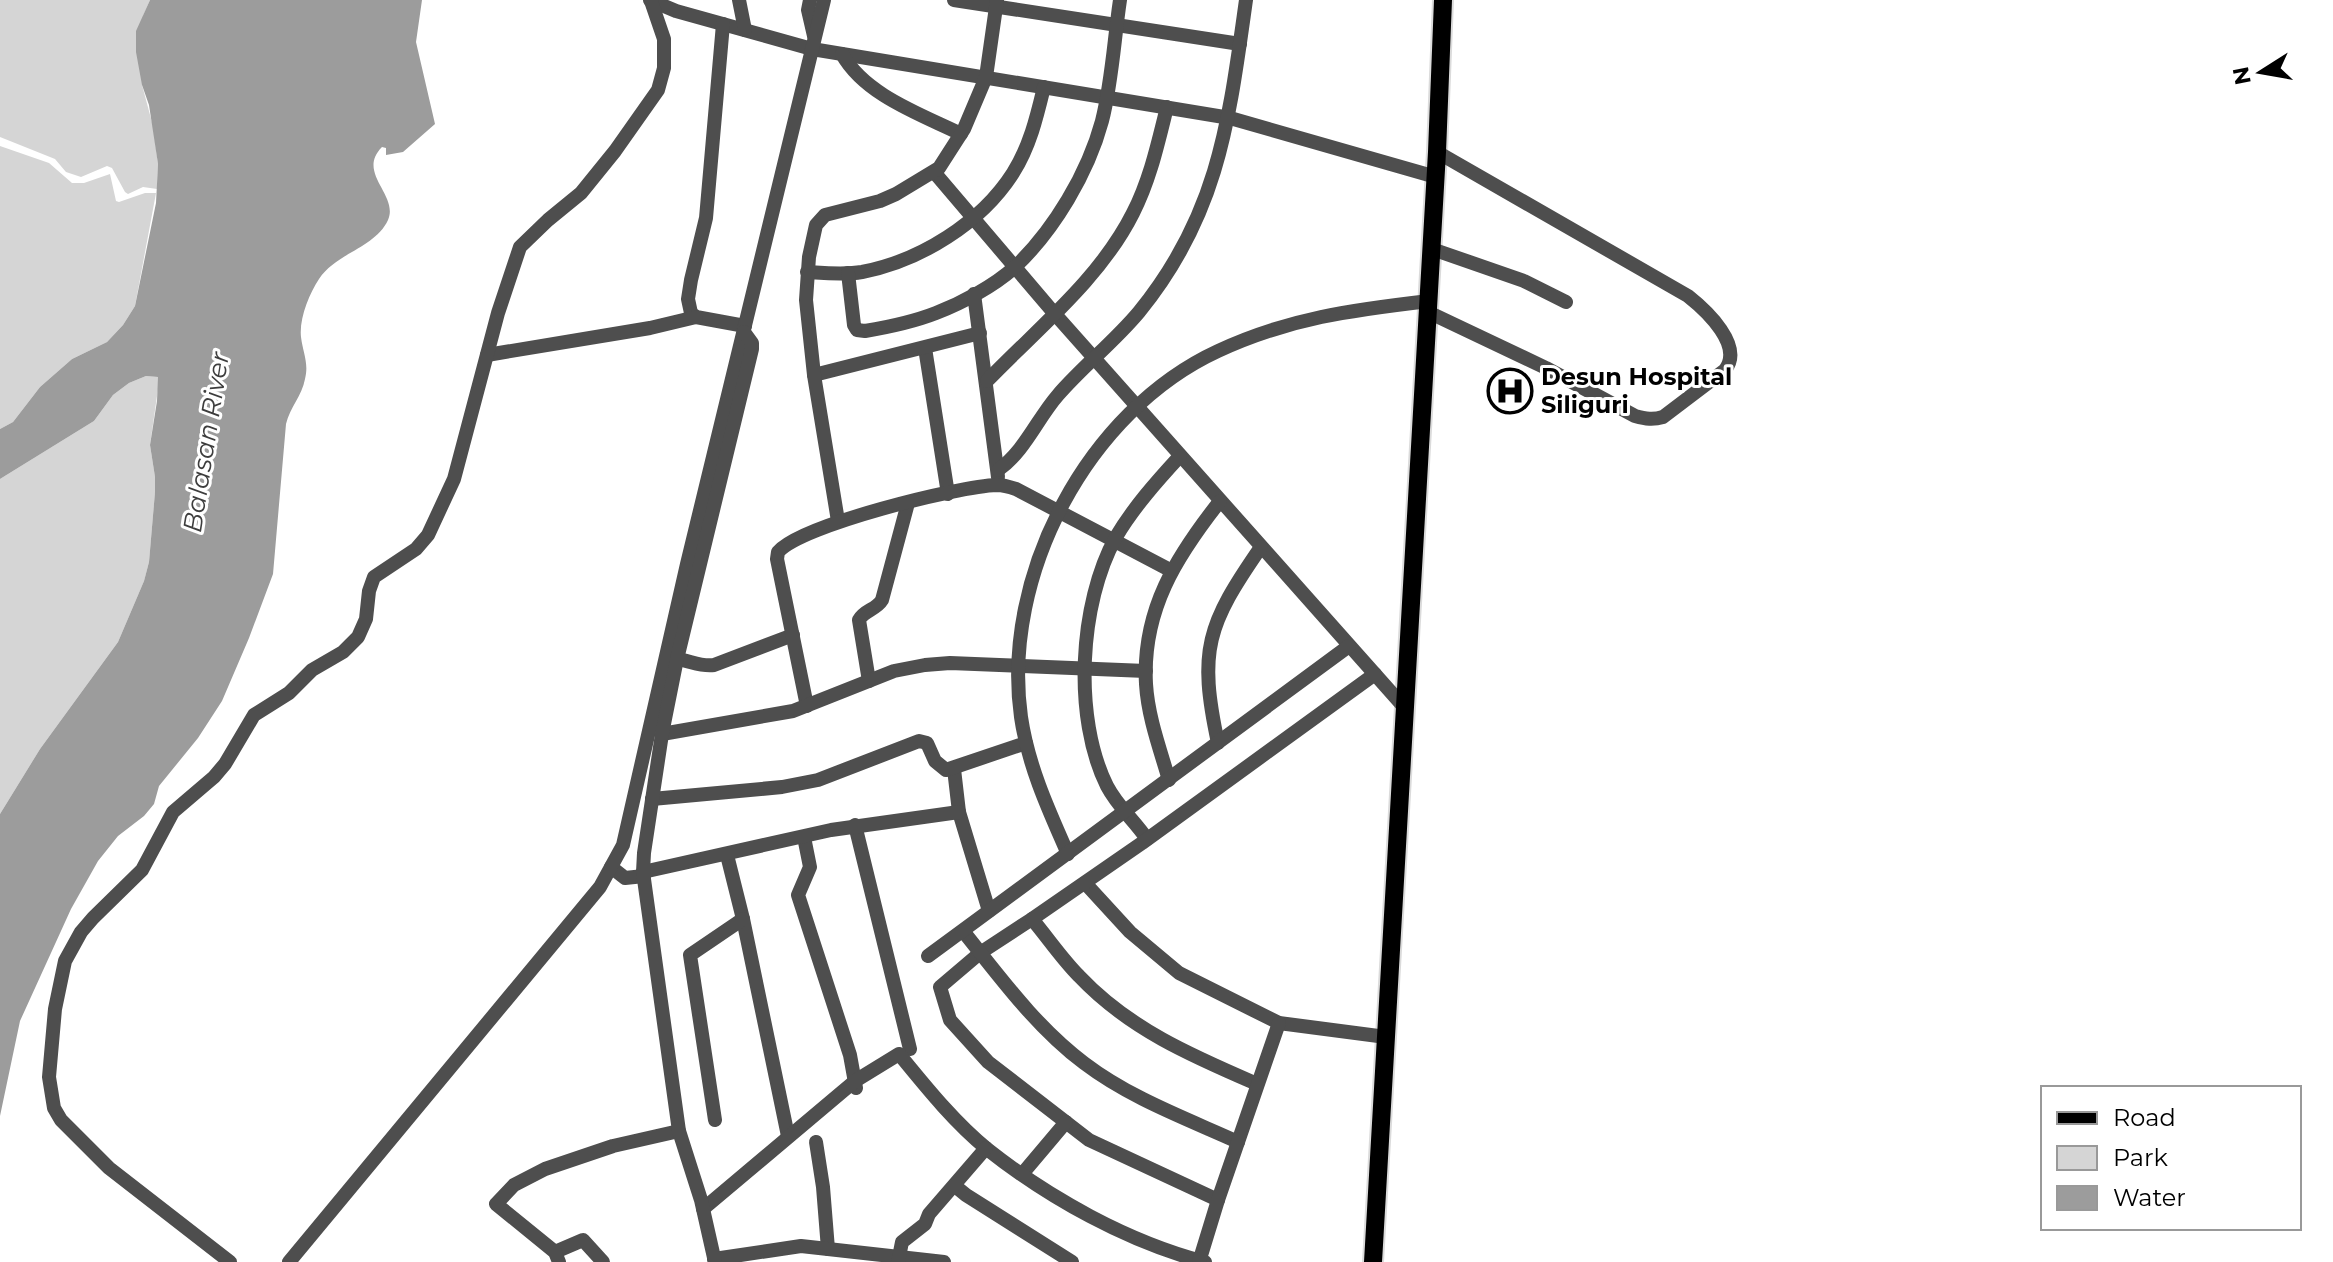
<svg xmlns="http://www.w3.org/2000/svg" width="2333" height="1262" font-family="Montserrat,sans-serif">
<rect width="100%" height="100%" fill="#fff"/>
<g fill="#d5d5d5">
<polygon points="0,0 150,0 143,16 142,85 153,126 158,164 157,189 143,187 128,194 125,192 112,168 107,166 81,177 66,172 55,159 0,137"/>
<polygon points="0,146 49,163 72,183 84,183 110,174 116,201 119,202 145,193 156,193 135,306 123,325 107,342 72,359 40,387 13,422 0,429"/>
<polygon points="146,376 158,377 159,382 150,445 155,477 155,492 149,562 144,581 118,642 40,749 0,814 0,479 94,421 113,395 129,383"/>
</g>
<path fill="#9c9c9c" d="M150,0H422L416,42L435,124L403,152L386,155V148L382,147C356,173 399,195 388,220C375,248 336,253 319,279C309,294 299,319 301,337C303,353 309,363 305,379C302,396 290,407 286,424L273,574L249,638L222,701L198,738L159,786L154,804L144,816L118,836L98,861L71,909L20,1021L0,1116V814L40,749L118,642L144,581L149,562L155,492V477L150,445L157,401L158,377L146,376L129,383L113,395L94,421L0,479V429L13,422L40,387L72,359L107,342L123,325L135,306L156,203L158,164L149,105L142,85L136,52V31Z"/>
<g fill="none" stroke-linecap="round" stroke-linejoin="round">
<g stroke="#dbdbdb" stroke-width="22">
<polyline id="major" points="1373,1262 1437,152 1443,0"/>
</g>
<g stroke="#4e4e4e" stroke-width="14">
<polyline points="650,0 676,11 812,49 1230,118 1436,177"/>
<polyline points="739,0 745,30"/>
<polyline points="810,0 808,10 814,36"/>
<polyline points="954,0 1240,44"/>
<polyline points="723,24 706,218 691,280 688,299 691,313 696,317 745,326"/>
<path d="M842,54C865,95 920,114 961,134"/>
<polyline points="934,172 1054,313 1405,708"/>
<polyline points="1432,249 1524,281 1566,302"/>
<path d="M807,272C825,273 844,275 862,272C920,261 981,223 1013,173C1030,146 1037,116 1044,87"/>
<path d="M848,273L854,325L857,330L865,331C889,327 913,322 936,313C962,303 994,286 1015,267C1054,230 1088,173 1102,121C1112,82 1114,40 1120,0"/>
<polyline points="974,294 998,477"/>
<path d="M1428,312L1546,368L1635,416C1646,419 1653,420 1663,417L1725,370C1744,346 1707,311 1688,296L1437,152"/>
<polyline points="925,348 948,494"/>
<polyline points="487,355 650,328 696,317"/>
<polyline points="814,375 980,333"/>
<path d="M987,381C1037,329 1100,279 1133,213C1150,180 1158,143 1167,107"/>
<path d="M998,470C1025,451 1037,419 1058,395C1083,366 1114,342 1139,312C1219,214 1229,120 1246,0"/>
<polyline points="838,521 814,375 806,300 809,257 816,225 825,215 880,201 896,194 939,168 964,129 986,77 997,0"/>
<path d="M677,659C691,661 701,667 714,665L793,635"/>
<path d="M869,681L859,620C864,610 876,610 882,600L908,503"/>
<path d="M807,706L777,559L778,552C801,525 959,486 997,485C1003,485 1010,487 1016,489L1170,570"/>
<polyline points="662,734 793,711 894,671 925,665 950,663 1146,671"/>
<path d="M1218,743C1198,650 1207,625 1261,547"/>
<polyline points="954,769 959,812 989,911"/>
<path d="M1169,780C1160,749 1148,717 1146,684C1142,610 1176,557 1220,501"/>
<polyline points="652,799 782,787 818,780 919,741 927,743 935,761 946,770 1026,743"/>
<polyline points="855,825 910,1049"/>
<polyline points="804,837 810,867 798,895 850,1055 856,1088"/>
<path d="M1147,839C1134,820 1118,807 1107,786C1073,718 1079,603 1116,537C1133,508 1157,481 1180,456"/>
<path d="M1068,854C1048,809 1028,765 1021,717C1001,575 1088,411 1218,351C1289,318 1352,310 1429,301"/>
<polyline points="727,855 743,919 788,1136"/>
<polyline points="611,867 625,878 644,876"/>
<polyline points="643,872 831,830 959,812"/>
<polyline points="1085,883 1130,932 1179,973 1279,1023 1386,1037"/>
<polyline points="1032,919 980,953 940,987 950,1020 988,1062 1089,1140 1218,1200"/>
<path d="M963,931C1000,977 1036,1027 1084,1063C1130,1098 1185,1118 1238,1142"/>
<polyline points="928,956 1349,646"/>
<path d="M1257,1084C1192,1056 1129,1029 1079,976C1062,959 1048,938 1032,919L1142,843L1375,674"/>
<polyline points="715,1120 690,955 743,919"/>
<polyline points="816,1142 823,1187 828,1249"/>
<polyline points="1023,1173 1066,1122"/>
<polyline points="955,1186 966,1195 1072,1262"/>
<path d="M703,1209L855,1081L899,1054C926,1087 954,1122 987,1149C1049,1198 1128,1242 1205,1262"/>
<polyline points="555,1252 583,1240 603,1262"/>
<polyline points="714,1259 801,1246 944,1262"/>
<polyline points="230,1262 109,1168 61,1120 54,1108 49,1077 55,1009 65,961 81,932 93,918 142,870 173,812 214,777 225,764 254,715 289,693 312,670 343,652 358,637 366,619 369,591 374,577 416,549 428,535 454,479 498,313 520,247 548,220 581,193 615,151 658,90 664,68 664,39 651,1"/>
<polyline points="289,1262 600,887 623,845 687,564 824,0"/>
<polyline points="559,1262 555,1252 496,1204 514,1185 545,1169 613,1146 679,1131"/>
<polyline points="715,1262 701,1200 679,1131 643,872 644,853 662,734 677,659 752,349 752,343 744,332"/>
<polyline points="898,1262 902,1242 925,1224 929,1214 986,1148"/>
<polyline points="1199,1262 1218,1200 1279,1023"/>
</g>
<use href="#major" stroke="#000" stroke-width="18"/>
</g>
<defs>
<g id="hospital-ring" transform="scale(2.3)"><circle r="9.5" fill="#fff" stroke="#000" stroke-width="1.5"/><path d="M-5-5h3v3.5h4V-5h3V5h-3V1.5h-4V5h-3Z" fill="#000"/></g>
</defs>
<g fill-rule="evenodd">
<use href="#hospital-ring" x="1510" y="391"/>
</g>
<g text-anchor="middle" stroke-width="6" stroke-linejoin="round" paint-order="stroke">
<g font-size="24" font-weight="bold" fill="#000" stroke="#fff" text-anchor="start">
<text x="1541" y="385">Desun Hospital<tspan x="1541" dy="28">Siliguri</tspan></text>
</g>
<g font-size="26" font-style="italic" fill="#3d3d3d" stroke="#fff">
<text transform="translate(206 442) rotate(-81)" y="9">Balasan River</text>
</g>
</g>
<rect x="2041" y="1086" width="260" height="144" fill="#ffffff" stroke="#999999" stroke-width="2"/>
<rect x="2057" y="1112" width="40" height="12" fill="#000000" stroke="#999999" stroke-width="2"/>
<text x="2113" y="1126" font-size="24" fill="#000000">Road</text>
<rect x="2057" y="1146" width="40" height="24" fill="#d5d5d5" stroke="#999999" stroke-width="2"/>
<text x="2113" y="1166" font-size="24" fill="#000000">Park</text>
<rect x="2057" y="1186" width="40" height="24" fill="#9c9c9c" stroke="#999999" stroke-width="2"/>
<text x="2113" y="1206" font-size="24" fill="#000000">Water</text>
<g transform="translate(2261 72) rotate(259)" stroke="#ffffff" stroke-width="6" paint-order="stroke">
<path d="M0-6L14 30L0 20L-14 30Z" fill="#000000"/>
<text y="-12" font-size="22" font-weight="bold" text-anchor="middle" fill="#000000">N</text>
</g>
</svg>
